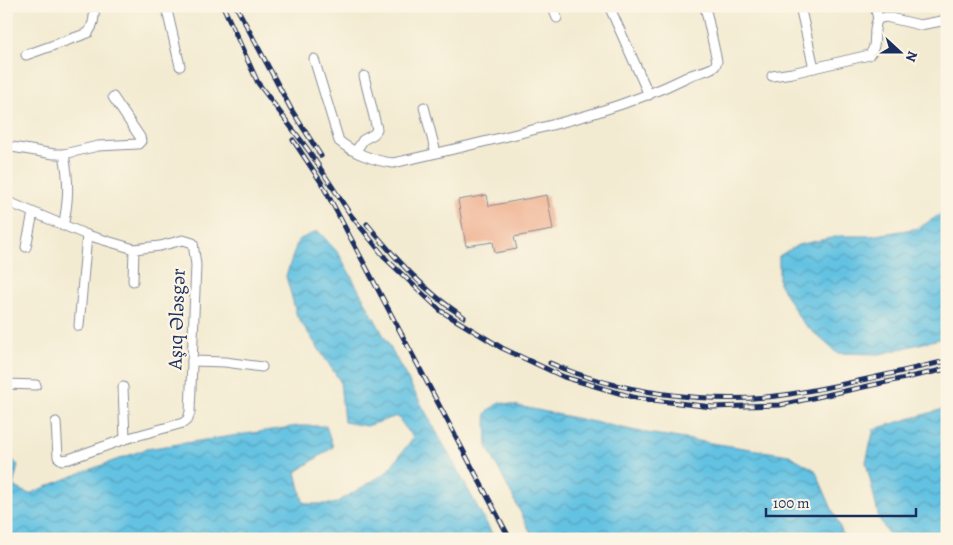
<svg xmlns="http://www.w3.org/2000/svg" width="953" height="545" font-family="Alegreya,serif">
<defs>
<pattern id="water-waves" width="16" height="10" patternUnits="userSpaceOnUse" patternTransform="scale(1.25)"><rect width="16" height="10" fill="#64c2e2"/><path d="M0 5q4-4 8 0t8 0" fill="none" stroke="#529eba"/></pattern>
</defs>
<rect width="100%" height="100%" fill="#fcf5e5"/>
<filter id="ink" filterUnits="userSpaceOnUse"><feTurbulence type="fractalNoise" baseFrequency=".02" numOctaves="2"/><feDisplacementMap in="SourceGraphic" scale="10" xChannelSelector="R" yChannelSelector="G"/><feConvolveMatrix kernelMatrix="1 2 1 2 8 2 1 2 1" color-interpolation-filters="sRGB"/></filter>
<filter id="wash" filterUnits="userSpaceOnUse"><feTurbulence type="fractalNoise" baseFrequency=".0096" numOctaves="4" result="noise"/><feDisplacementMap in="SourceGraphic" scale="20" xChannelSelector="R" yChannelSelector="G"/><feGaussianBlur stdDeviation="1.12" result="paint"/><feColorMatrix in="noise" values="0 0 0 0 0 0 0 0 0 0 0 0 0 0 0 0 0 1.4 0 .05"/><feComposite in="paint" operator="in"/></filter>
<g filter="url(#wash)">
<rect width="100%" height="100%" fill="#f3ebd1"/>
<g fill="url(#water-waves)" stroke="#4078a0">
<polygon points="947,210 947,337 880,354 837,353 802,322 779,283 779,256 798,245 840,236 871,236 919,228"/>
<polygon points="318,231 339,254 495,539 6,539 6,453 18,465 13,486 29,494 78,474 146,449 298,426 326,426 333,447 296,472 303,502 309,504 334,504 386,473 413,438 397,416 367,426 344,422 340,381 297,316 286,276 298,240"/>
<polygon points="499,402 646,433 789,455 815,470 845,539 534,539 487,446 486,413"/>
<polygon points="947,408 947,539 891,539 879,518 866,462 874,429"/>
</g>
<g id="blocks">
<polygon fill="#efaf8e" points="487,195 489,206 547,195 553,230 514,237 517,249 495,253 493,242 466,246 458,200"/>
</g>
</g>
<g filter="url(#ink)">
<use href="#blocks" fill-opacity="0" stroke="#878d98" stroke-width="1"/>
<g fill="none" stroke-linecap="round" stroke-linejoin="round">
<g stroke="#878d98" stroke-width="11">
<g id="street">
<polyline points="166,6 180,66"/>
<polyline points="552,6 557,18"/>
<polyline points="609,6 649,95"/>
<polyline points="800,6 814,68"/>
<polyline points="875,6 878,19"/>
<path d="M26,55L88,33C94,25 95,16 94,6"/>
<path d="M314,59L339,141C353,153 375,161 393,163C430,155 467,146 504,137C566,122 629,106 687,77C696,72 707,72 715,66L717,61L705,6"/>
<path d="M772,76L792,73L869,55C879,46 871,30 878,19L886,17L920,25L947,20"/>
<polyline points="424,107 436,153"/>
<polyline points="6,146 54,154 64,154 98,146 138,144 141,141 140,137 113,97"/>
<polyline points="356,151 363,140 374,134 377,129 364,76"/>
<polyline points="6,201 87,235 134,249 160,246 183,240 193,243 196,265 190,412 188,419 183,423 125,439 69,459 62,460 58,457 56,422"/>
<path d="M63,226C69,200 69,180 64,154"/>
<polyline points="26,247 33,213"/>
<polyline points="133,281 134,249"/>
<polyline points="79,326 87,235"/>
<polyline points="192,361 225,362 262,367"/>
<polyline points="6,384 36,385"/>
<polyline points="123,387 125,439"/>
</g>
</g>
<use href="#street" stroke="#fff" stroke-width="9"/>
<g stroke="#1b2f5e" stroke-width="5">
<g id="rail">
<polyline points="223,6 258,83 309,151 350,214 387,260 441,311 502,348 564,377 636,398 712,407 780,405 947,369"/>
<polyline points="236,6 291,109 321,156"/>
<polyline points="293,140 321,182 510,539"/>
<path d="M367,224C396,259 426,293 464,317"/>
<path d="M550,363C617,393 711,405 784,395C838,387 893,373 947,361"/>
</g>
</g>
<use href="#rail" stroke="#fcf5e5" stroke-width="3" stroke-dasharray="9" stroke-linecap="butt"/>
</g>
</g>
<g text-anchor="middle" stroke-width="4.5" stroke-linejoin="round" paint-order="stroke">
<g font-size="20" fill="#1b2f5e" stroke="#fcf5e5">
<text transform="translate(176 319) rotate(-88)" y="7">Aşıq Ələsgər</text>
</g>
</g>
<rect width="953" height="545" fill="none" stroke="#fcf5e5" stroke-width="25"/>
<g transform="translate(900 52) rotate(111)" stroke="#fcf5e5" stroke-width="4" paint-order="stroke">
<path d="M0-4L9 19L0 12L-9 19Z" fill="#1b2f5e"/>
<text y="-8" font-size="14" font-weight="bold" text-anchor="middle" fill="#1b2f5e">N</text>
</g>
<path d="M766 508v8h150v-8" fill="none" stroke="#1b2f5e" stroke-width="2.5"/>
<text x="773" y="508" font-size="15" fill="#1b2f5e" stroke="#fcf5e5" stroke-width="4" paint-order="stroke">100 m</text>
</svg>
